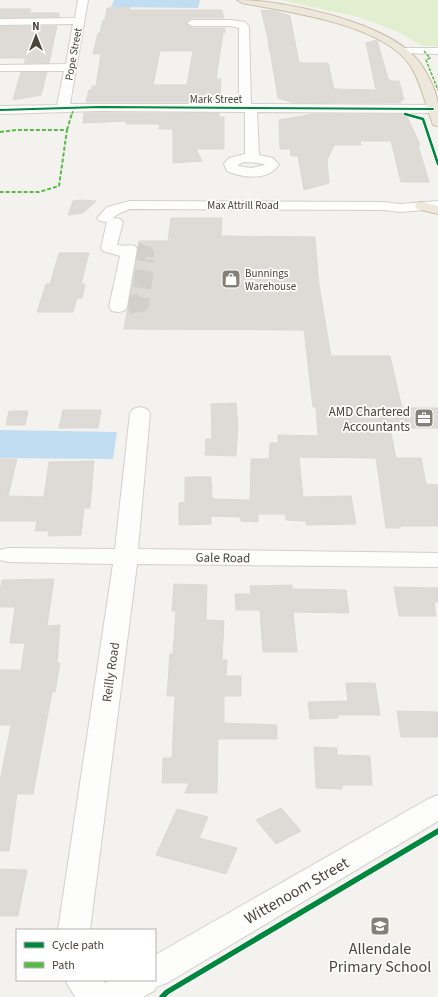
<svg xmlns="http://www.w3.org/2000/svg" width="438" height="997" font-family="'Source Sans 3',sans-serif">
<rect width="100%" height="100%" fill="#f4f2ee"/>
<polygon fill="#e1eecf" points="281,0 438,0 438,46 421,46 401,33 362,18"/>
<g fill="#c0ddf1">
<polygon points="114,0 200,0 198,8 111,7"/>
<polygon points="0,430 117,432 113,459 0,458"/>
</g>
<g fill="#dedbd6" stroke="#dcd9d4" fill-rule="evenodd">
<path d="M130,7L129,10H222L224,18H192L186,22L192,28H225V33H223L216,79H221L220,102H86L89,90L92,89V86H96L101,54H93L98,33H100L103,20H105L107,8ZM160,51H193L187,85H153Z"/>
<polygon points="0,9 31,9 29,13 59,13 59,17 0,18"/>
<polygon points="261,10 275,11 290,16 299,63 328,63 334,89 376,90 366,43 377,40 388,79 391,81 399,81 404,100 400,100 401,103 294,103 278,98 270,50 269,50 268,38"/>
<polygon points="0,26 57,26 49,63 24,63 26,58 0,58"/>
<polygon points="21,72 47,72 41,95 13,100"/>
<polygon points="84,113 219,113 219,117 224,117 224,149 196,149 202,161 173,163 173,129 159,129 160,124 126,124 126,121 83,123"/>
<polygon points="313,114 406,114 420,145 418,145 429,182 401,182 391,141 360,141 361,145 334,145 327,160 329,183 304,190 298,156 291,156 290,149 280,149 279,120"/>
<polygon points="80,200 96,201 83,213 68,215 73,201"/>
<polygon points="171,218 222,218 221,236 315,237 319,285 331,356 390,356 402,408 438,408 438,428 390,428 396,458 421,458 426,484 438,485 438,526 400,526 400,528 386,528 376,458 299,457 303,497 351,496 356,524 306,525 306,521 286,520 286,514 258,514 258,522 241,521 240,517 211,516 211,524 179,525 179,503 185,502 185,477 211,477 212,499 250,500 251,459 269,459 270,443 278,443 278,435 318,436 316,407 313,407 304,330 124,329 139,241 168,241"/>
<polygon points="59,253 89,253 81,284 85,284 82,298 77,298 73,312 37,312 46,284 50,284"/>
<polygon points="236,403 238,426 236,456 205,455 206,439 212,439 211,404"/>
<polygon points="63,410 101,410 98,428 59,428"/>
<polygon points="9,411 28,411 25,425 6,425"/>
<polygon points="0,459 17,459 8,496 44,497 49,462 94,461 90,508 84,508 81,535 48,536 49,531 35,531 37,521 0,521"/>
<polygon points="54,579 47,626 60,625 57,663 60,663 55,692 52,692 33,794 17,794 9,851 0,851 0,781 11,725 0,725 0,670 21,670 25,643 10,643 15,607 0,607 0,591 2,580"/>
<polygon points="174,584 207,585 206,620 224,621 222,660 227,660 226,676 241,676 241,696 224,696 224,723 277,725 277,739 218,739 217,793 185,793 189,783 162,783 163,758 172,758 175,696 167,696 170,654 173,654 176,611 172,611"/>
<polygon points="292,585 292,589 346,590 349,613 293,612 297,652 263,652 260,610 236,610 235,594 251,594 250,586"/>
<polygon points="394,587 438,588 438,602 434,602 436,616 399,616"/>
<polygon points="346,683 375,683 380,715 338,715 338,718 310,719 308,702 348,701"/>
<polygon points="397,711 438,712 438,737 401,737"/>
<polygon points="314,747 337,748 337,755 370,756 372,785 342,785 342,789 316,788"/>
<polygon points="281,808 301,831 276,844 256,820"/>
<polygon points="177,809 208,817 199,838 237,848 226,874 156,855"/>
<polygon points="0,869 27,870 18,916 0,916"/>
</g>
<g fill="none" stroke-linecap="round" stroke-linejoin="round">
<polyline stroke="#d2cfca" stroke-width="14" stroke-dasharray="14 7" stroke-linecap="butt" points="137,250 147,253 146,260"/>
<polyline stroke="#d2cfca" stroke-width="18" stroke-dasharray="18 9" stroke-linecap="butt" points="128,305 140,303 146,259"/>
<g stroke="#d2d0cb" stroke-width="2">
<g id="minor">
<path d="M78,0H88L70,104H239V28L230,26H192L187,23L192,20H230L245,22L249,27L251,104L433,105L437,106L438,111L433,113L257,112L259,155L273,158L279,165C268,181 243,178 227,171L224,164L229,158L245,154V112L99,111L0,114V106L57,105L64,71H0V65L66,64L73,24L0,25V19L75,18ZM244,162L260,163L265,165L251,168L238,166L239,164Z"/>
<polygon points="404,48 438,48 438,54 400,53 398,51"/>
<path d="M130,201L384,202L400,204L438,201V209L400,212L384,210L130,209L118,214L113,218L120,219L123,222L117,245C124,247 128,244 135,246L137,249L127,307L124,311L118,312L112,311L109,307L120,256L103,251L101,248L107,222L100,221L97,218L107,207Z"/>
<polygon points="140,407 147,409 150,413 138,549 438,553 438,567 137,564 90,930 58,930 113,564 8,562 0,560 0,550 8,548 115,549 130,413 133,409"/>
<polygon points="438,795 438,821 167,983 156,987 154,991 143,997 75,997 65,980 103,980 105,983 111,980 155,980 155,955 428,799"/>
</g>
</g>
<g stroke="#ccbfa9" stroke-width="2">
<g id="highway">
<path d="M237,0C285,0 384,22 416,58C425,68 437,91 438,104C438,111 438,119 438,126L433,125L432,122C425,103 421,82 410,65C382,24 289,12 242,3Z"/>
<polygon points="422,202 438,206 438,214 417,209 415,206 417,203"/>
</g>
</g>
<use href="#minor" fill="#fdfdfc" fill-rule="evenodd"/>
<use href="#highway" fill="#ede8db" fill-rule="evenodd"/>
<g stroke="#58b947" stroke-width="1.5" stroke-dasharray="3 1.5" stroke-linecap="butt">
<polyline points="424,51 430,58 426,60 438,90"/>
<polyline points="72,114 74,108"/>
</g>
<g stroke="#58b947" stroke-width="2" stroke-dasharray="4 2" stroke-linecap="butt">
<polyline points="67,130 72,113"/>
<polyline points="0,132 16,130 67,130 59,186 39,192 0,192"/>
</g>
<g stroke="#fff" stroke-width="3.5">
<polyline id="cycleway-far2" points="0,110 99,107 433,109"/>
</g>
<g stroke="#fff" stroke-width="4">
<polyline id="cycleway-far1" points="405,114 423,119 438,164"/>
</g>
<g stroke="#fff" stroke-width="8">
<polyline id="cycleway" points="162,997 167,992 438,831"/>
</g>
<use href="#cycleway-far2" stroke="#00873e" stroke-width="2"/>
<use href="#cycleway-far1" stroke="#00873e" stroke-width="2.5"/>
<use href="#cycleway" stroke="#00873e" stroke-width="5.5"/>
</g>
<defs>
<g id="shop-square" transform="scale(1)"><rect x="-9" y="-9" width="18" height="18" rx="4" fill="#868178" stroke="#fff"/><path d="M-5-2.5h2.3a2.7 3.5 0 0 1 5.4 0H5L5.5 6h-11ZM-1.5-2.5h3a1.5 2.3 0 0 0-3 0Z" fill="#fff"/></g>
<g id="office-square" transform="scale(1)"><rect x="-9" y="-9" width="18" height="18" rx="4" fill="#868178" stroke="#fff"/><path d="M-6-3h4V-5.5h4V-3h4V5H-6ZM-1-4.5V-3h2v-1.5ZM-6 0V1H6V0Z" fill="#fff"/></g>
<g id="school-square" transform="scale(1)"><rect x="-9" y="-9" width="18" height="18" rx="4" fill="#868178" stroke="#fff"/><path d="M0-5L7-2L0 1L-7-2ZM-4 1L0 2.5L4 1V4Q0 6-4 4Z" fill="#fff"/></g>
</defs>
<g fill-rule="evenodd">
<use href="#shop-square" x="231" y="279"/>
<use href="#office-square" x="424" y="418"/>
<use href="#school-square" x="380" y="926"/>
</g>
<g text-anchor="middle" stroke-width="3.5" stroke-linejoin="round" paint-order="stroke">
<g font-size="11" fill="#4b4439" stroke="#fff">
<text transform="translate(73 54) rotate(-80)" y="4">Pope Street</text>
<text x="216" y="103">Mark Street</text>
<text x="243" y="209">Max Attrill Road</text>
</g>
<g font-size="11" fill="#4b4439" stroke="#fff" text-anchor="start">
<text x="245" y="277">Bunnings<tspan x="245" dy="13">Warehouse</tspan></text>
</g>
<g font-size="13" fill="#4b4439" stroke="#fff" text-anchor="end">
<text x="410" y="416">AMD Chartered<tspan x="410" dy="15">Accountants</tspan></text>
</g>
<g font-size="13" fill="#4b4439" stroke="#fff">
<text transform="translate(223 557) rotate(1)" y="5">Gale Road</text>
<text transform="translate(110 672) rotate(-82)" y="5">Reilly Road</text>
</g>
<g font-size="16" fill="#4b4439" stroke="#fff">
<text transform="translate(296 890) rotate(-30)" y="6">Wittenoom Street</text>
</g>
<g font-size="16" fill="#4b4439" stroke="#fff">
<text x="380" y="954">Allendale<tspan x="380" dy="18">Primary School</tspan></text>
</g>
</g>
<rect x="16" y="929" width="140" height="52" fill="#ffffff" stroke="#b7b4b0"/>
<rect x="24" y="942" width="20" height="6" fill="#00873e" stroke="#b7b4b0"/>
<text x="52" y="949" font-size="12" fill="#4b4439">Cycle path</text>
<rect x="24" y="962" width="20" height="6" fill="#58b947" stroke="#b7b4b0"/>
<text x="52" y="969" font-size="12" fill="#4b4439">Path</text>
<g transform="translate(36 36)" stroke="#ffffff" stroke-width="3" paint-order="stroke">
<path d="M0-3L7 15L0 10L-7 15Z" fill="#4b4439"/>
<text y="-6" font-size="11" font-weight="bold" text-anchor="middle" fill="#4b4439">N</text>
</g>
</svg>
